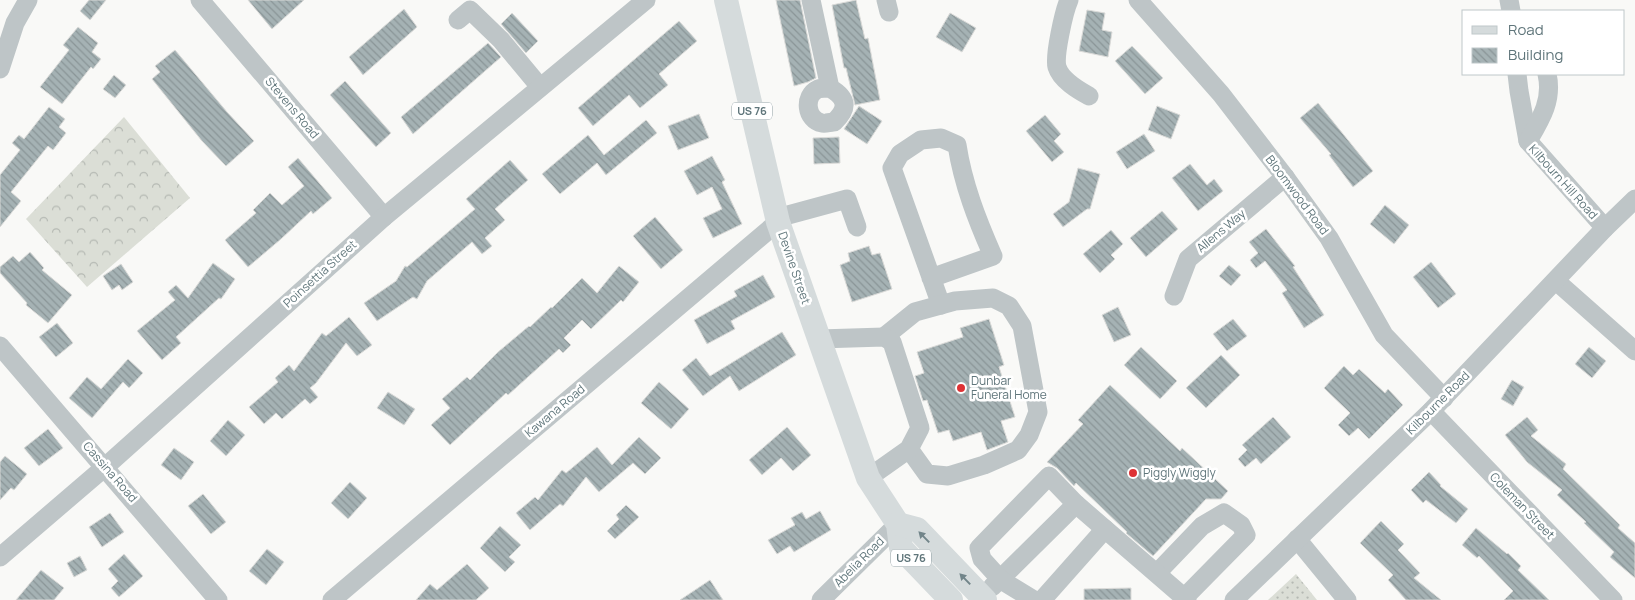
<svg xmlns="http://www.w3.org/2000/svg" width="1635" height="600" font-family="Manrope,sans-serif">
<defs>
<pattern id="forest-crowns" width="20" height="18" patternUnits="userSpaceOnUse" patternTransform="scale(1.25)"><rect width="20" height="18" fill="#dbded6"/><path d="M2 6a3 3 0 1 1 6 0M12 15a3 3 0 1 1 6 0" fill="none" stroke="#b5b9b3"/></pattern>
<pattern id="park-dots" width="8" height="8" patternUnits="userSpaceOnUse" patternTransform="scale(1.25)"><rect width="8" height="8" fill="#dbded6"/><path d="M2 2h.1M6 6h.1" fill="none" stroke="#b5b9b3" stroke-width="1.8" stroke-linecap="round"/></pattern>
<pattern id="building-back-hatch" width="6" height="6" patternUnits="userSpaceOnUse" patternTransform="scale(1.25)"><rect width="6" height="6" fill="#a5b2b4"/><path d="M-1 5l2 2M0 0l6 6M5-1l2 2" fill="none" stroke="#8a9597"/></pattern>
</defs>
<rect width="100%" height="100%" fill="#f9f9f7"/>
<polygon fill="url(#forest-crowns)" points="124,117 190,198 87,287 26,219"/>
<polygon fill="url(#park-dots)" points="1296,574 1317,600 1268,600"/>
<g fill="url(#building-back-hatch)" stroke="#dbdbd9">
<polygon points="89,0 106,0 90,20 80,11"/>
<polygon points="248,0 304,0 272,29"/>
<polygon points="776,0 800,0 816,78 808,82 794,86"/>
<polygon points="856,0 865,39 868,38 880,100 855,105 846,68 844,68 832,5"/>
<polygon points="404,9 417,27 363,75 349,57"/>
<polygon points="1087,10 1105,13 1102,30 1112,32 1108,57 1079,51"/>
<polygon points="512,13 538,41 526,53 501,24"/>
<polygon points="950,13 976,28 962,52 936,37"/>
<polygon points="679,21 697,41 659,74 668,85 640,108 629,95 593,126 578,108"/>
<polygon points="78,27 98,43 92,52 101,59 93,69 91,67 62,104 40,87 69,50 63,45"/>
<polygon points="488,43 501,57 413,134 401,117"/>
<polygon points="1132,46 1163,78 1145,94 1115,61"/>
<polygon points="175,50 227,112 254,141 226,166 202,141 152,79 160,72 155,66"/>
<polygon points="114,75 126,85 115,98 103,89"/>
<polygon points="345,81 391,133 376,147 330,95"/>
<polygon points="1318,103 1373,171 1353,187 1329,155 1331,154 1300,118"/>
<polygon points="859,106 882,121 867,144 844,129"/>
<polygon points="1157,106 1180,115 1171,139 1148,130"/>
<polygon points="49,107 65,119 59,127 66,133 53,150 48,146 11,192 21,201 0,227 0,175 20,150 12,143 19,135 24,139"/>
<polygon points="699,114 709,138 678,150 668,126"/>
<polygon points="1045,115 1061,134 1054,141 1064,152 1052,162 1026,131"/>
<polygon points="646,120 657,133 606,175 597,163 560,194 542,174 588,135 604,155"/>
<polygon points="1144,134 1155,151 1127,169 1116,152"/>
<polygon points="839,137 840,163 814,164 813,138"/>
<polygon points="712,156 725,180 722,182 742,224 713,238 703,218 722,209 712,187 697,195 684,171"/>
<polygon points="298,158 332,198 313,214 311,211 281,239 248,267 225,240 256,213 253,210 270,193 282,205 304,186 288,167"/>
<polygon points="510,160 528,180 495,209 505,220 485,238 492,246 482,254 472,242 427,281 417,299 413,297 377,321 364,303 396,281 405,266 407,267 475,209 466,199"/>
<polygon points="1190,164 1207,185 1214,179 1223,191 1198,211 1172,178"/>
<polygon points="1078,168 1100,174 1090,209 1087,209 1063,227 1053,214 1069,202"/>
<polygon points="1385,205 1409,225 1394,244 1370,224"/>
<polygon points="1162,211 1178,229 1146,257 1130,238"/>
<polygon points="655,217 683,250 661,269 633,236"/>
<polygon points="1266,229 1295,266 1293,267 1324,315 1304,328 1282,293 1287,290 1265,261 1256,268 1250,260 1258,253 1249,242"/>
<polygon points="1111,230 1123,244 1111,255 1115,259 1100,273 1083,254"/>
<polygon points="869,246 872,255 880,253 892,289 852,302 840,265 850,261 848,253"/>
<polygon points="30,252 44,268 42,270 72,295 48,323 26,305 27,303 0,273 0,267 13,256 19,262"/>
<polygon points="1431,262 1456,294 1438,308 1413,277"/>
<polygon points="213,263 235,279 221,299 219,298 176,337 181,343 162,360 137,331 175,300 168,292 176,285 188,298"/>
<polygon points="121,264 133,282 122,290 119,285 112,290 103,276"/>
<polygon points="1229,265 1241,275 1231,286 1219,276"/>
<polygon points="619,266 639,282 623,302 621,300 591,329 582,320 564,338 571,345 563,353 559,349 508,395 506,393 450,445 431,425 450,408 442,399 467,377 470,380 498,352 529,326 530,327 551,307 552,308 582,278 597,293"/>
<polygon points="763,275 775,297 731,321 735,329 707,344 694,320 737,296 734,291"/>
<polygon points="1118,307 1131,335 1114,342 1102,315"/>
<polygon points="349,317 372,345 357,356 346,343 316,383 310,388 318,397 310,404 305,399 282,419 276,413 264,424 249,407 278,382 275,378 289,365 294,371 322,333 326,336"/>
<polygon points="989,319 1004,365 999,367 1015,417 1001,421 1008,442 987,450 981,432 953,441 949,430 938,433 927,400 923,401 915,376 924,373 917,352 963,337 960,328"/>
<polygon points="1233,319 1247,336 1227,351 1213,334"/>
<polygon points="57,323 73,343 56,357 39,337"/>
<polygon points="782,332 796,355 739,391 730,376 703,396 682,370 696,358 710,376"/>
<polygon points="1141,347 1177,381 1160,399 1124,365"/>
<polygon points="1589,347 1606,361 1592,378 1575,364"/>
<polygon points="1221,355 1240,375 1206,408 1186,388"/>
<polygon points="128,359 143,373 129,388 123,382 92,418 69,398 87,377 101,389"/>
<polygon points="1344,366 1353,375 1359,369 1385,393 1388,389 1403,405 1369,439 1358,428 1349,436 1338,425 1350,413 1324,388"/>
<polygon points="1512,380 1524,387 1513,406 1501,399"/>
<polygon points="659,382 689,409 671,429 641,403"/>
<polygon points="1110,385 1180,451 1182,448 1228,491 1221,499 1206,499 1153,556 1126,533 1127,532 1076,483 1074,486 1057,468 1047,462 1083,424 1078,420"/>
<polygon points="388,392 415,409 404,425 377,408"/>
<polygon points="1273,417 1291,437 1261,464 1256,458 1245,467 1238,459 1247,450 1242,445"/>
<polygon points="1527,417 1538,430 1531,436 1566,464 1563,469 1620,525 1618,528 1635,543 1635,578 1610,557 1614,552 1584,523 1586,522 1557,495 1562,490 1527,462 1505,435"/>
<polygon points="228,420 245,435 226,456 210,441"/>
<polygon points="787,427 811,455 793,471 781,458 762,475 749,460"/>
<polygon points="48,429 63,448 39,466 24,448"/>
<polygon points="639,437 661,458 645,474 633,463 599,492 586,477 563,506 560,504 530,530 516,513 535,497 538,500 562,470 566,473 597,447 612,465"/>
<polygon points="174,448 194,462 181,480 161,465"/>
<polygon points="5,456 27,474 14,490 11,488 0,500 0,462"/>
<polygon points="1429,472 1441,485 1440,486 1468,509 1456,523 1426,500 1423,503 1411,490"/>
<polygon points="350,482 367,498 348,519 331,503"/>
<polygon points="203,494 226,522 211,534 188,506"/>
<polygon points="626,505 639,517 615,539 607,531 619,519 616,515"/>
<polygon points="820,511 831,530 794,552 790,546 777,554 768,540 795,525 791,518 802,512 806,519"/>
<polygon points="110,513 124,532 102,547 89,527"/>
<polygon points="1381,521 1404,544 1398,550 1420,573 1414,578 1441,600 1406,600 1388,580 1393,575 1360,543"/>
<polygon points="500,526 521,545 509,557 515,562 505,572 480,548"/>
<polygon points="1476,528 1507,554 1508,553 1521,566 1518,570 1549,600 1504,600 1513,591 1479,556 1477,558 1462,545"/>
<polygon points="267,549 284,562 266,585 249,571"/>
<polygon points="124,554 143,576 119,597 111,588 118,581 108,569"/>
<polygon points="80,556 87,570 74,577 67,563"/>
<polygon points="467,564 489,588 476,600 416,600 430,584 437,590"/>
<polygon points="41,570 64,588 54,600 16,600"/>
<polygon points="710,580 723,600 680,600"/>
<polygon points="1131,588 1131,600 1084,600 1084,589"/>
</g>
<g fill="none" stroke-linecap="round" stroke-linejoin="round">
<g stroke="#bec5c7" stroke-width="19">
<polyline points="200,0 384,217"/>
<path d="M811,0L830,88C847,98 849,108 834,122C830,122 825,124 822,123C806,120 803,96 818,89C821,88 826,88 830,88"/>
<polyline points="886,0 889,12"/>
<path d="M1069,0C1064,11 1054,56 1057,67C1061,80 1078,90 1089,96"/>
<polyline points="1138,0 1221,94 1285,177 1329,238 1384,335 1444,398"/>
<polyline points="1509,0 1511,11"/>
<polyline points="458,20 470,10 501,40 540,87"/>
<polyline points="0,69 15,23 28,0"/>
<polyline points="1517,74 1519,91 1528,141 1605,228"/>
<path d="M1528,141C1541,119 1553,100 1547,74"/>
<polyline points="777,218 847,199 857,227"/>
<path d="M931,278L993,256C977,220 963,184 957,145L941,138L921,140L900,154L892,168L941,305"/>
<polyline points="1556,281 1635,351"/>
<polyline points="1174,296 1188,259 1285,177"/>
<polyline points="884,337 915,312 955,301 993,298 1009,306 1022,326 1038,412 1029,435 1018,450 984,465 948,476 927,474 909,449"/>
<polyline points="819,339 884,337 892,342 920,428 909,449 868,478"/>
<polyline points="0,346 218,600"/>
<polyline points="1431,411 1613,600"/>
<polyline points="1297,539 1347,600"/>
<polyline points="0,557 105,467 384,217 646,0"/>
<polyline points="1157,573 1202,526 1224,513 1241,525 1246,535 1184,598"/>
<polyline points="992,587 1076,504"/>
<polyline points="332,600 778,222"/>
<polyline points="821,600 898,524"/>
<polyline points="1034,600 1001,580 982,559 979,548 1049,476 1076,504 1187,600"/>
<polyline points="1042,600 1105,529"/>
<polyline points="1234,600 1431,411 1605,228 1635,199"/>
</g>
<g stroke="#d5dbdc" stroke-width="24">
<polyline points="726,0 778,222 868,478 898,524 901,548 951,600"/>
<polyline points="898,524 917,529 985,600"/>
</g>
</g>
<defs><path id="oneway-solid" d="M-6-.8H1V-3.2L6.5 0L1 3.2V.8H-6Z" transform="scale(1.25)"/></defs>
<g fill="#72858a">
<use href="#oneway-solid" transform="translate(924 537) rotate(-134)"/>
<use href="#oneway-solid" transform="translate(965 579) rotate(-134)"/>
</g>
<g fill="#de3235" stroke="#fff" stroke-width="2">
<circle cx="961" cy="388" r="5"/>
<circle cx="1133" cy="473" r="5"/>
</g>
<g text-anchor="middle" stroke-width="5" stroke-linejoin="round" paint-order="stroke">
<g fill="#fff" stroke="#909fa3" stroke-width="1">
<rect x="732" y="102.5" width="40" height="17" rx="4"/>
<rect x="891" y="549.5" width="40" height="17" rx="4"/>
</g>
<g font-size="11" font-weight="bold" fill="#60767b">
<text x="752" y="115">US 76</text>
<text x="911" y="562">US 76</text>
</g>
<g font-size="12" fill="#60767b" stroke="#fff">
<text transform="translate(292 108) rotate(50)" y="4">Stevens Road</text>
<text transform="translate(1563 182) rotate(48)" y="4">Kilbourn Hill Road</text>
<text transform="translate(1297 195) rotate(53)" y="4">Bloomwood Road</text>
<text transform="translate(1221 231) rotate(-40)" y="4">Allens Way</text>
<text transform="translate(794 268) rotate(71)" y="4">Devine Street</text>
<text transform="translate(320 274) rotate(-42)" y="4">Poinsettia Street</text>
<text transform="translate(1438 403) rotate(-45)" y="4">Kilbourne Road</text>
<text transform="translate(555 411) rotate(-40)" y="4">Kawana Road</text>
<text transform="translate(110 472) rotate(49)" y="4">Cassina Road</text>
<text transform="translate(1522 506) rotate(46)" y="4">Coleman Street</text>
<text transform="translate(859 562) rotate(-45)" y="4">Abelia Road</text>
</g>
<g font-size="12" fill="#60767b" stroke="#fff" text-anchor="start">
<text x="971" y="385">Dunbar<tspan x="971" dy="14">Funeral Home</tspan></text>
<text x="1143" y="477">Piggly Wiggly</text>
</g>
</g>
<rect x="1462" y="10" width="162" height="65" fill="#ffffff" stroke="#bfc8ca"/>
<rect x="1472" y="26" width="25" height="8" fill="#d5dbdc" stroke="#bfc8ca"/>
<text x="1508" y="35" font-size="15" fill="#60767b">Road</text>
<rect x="1472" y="48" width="25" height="15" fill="url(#building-back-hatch)" stroke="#bfc8ca"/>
<text x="1508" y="60" font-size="15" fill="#60767b">Building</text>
</svg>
